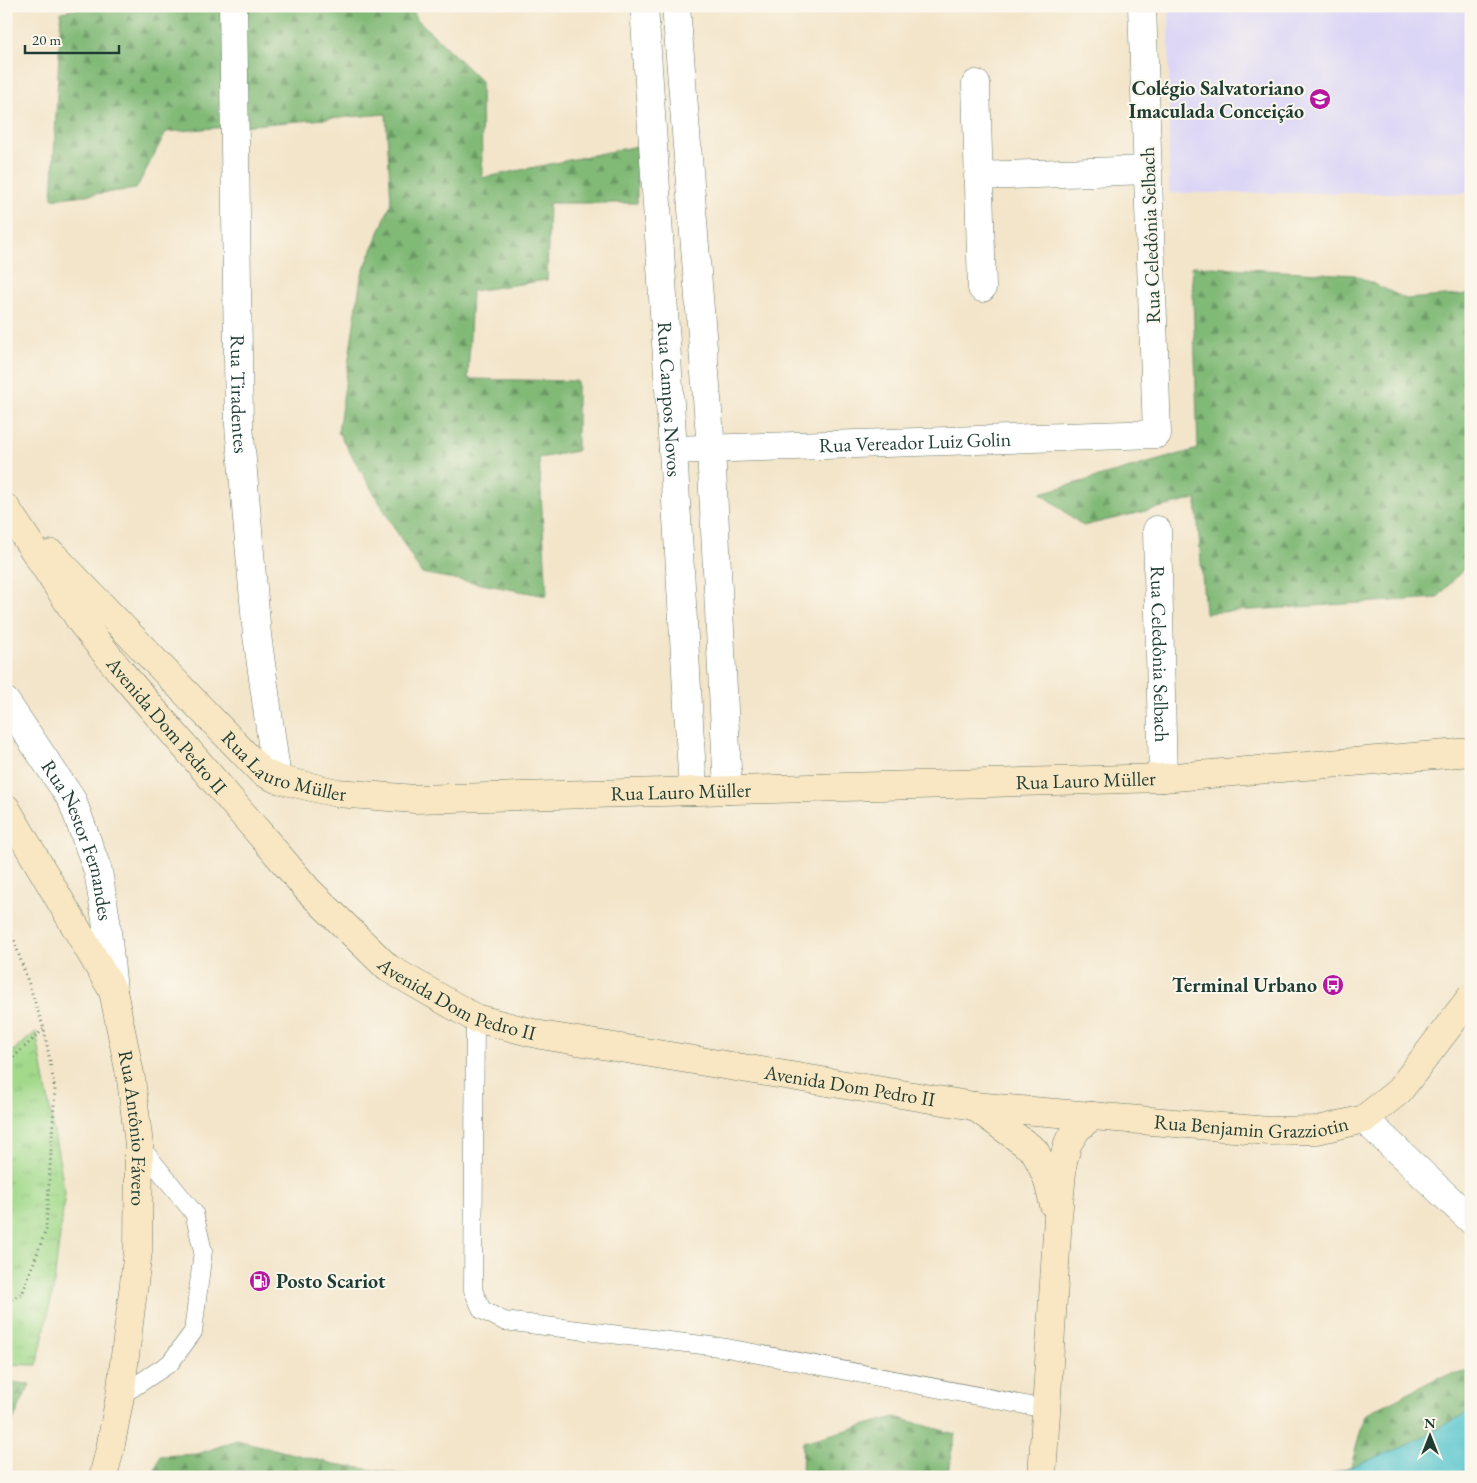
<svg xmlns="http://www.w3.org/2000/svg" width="1477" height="1483" font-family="'EB Garamond',serif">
<defs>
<pattern id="grass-tufts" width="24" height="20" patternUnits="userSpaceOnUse" patternTransform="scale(1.25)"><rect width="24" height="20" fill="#a2d98b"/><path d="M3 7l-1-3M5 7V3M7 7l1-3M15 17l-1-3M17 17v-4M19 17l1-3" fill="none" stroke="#8bbb79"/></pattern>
<pattern id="forest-firs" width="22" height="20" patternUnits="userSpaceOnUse" patternTransform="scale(1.25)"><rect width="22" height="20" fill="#81b977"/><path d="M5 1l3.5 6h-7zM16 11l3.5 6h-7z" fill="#699862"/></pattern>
</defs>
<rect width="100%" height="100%" fill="#fbf7ec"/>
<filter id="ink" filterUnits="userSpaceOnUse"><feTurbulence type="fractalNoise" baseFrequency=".02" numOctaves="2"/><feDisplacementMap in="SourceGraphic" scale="10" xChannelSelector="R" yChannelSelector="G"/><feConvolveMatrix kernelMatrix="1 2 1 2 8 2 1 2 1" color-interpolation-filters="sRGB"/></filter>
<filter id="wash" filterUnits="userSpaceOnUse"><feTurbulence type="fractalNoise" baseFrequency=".0096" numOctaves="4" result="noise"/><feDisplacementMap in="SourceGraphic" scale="20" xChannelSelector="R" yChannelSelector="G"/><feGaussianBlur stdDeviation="1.12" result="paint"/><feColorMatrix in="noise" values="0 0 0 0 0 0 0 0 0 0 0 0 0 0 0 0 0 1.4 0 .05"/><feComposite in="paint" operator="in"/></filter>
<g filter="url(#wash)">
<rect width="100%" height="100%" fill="#f3e5ca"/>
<rect fill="#dcd6f6" x="1169" y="6" width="302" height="187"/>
<polygon fill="url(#grass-tufts)" stroke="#608b60" points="36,1032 65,1193 53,1291 37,1365 6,1364 6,1057"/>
<g fill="url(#forest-firs)" stroke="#507b56">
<polygon points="96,6 411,6 417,19 481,81 482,178 637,146 637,203 549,203 547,280 472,291 468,379 577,381 577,451 539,458 547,596 421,573 338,432 361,277 391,203 386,114 166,132 136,189 52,199 61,12"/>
<polygon points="1192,266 1355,275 1406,299 1471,294 1471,561 1437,598 1205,613 1196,499 1083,526 1041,493 1198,449"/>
<polygon points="1471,1371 1471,1477 1324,1477 1351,1466 1365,1415 1437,1378"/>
<polygon points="6,1382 30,1384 6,1435"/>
<polygon points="895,1417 955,1434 947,1477 802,1477 803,1442"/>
<polygon points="237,1440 334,1464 421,1477 153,1477 160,1456 198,1454"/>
</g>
<polygon fill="#57c5cd" stroke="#3b8180" points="1471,1411 1471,1467 1453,1477 1324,1477 1408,1445"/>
</g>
<g filter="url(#ink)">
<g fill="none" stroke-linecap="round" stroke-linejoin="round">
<g stroke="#697868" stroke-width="19">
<g id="service">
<polyline points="475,1018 473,1290 482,1310 504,1321 727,1348 1046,1409"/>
<polyline points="120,1396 170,1363 193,1332 203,1251 194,1213 139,1145"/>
</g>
</g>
<g stroke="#697868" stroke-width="29">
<g id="minor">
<path id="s1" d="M233,6L239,425L257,635L277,779"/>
<path id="s2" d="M644,6L673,450L693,791"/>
<polyline points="676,6 711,449 728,790"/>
<polyline points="976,84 982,288"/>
<polyline points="978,176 1148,170"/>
<path id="s3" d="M673,450L1157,434L1142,6"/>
<path id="s4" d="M1157,530L1163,778"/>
<path id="s5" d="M6,702L72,800L98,871L106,920L113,991"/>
<polyline points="1364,1119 1471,1220"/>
</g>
</g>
<g stroke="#697868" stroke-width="29">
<g id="secondary">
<path id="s6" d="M6,508L82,623L120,671L308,890L388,968L475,1018L541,1035L974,1106L1269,1131L1318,1130L1364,1119L1399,1091L1471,997"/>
<path id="s7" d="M52,554L262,772L277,779L337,793L415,799L1163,778L1471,752"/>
<path id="s8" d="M6,808L113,991L131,1079L139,1145L138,1251L120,1396L110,1449L103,1477"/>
<polyline points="974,1106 1035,1151 1047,1178 1054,1205"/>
<polyline points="1042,1477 1058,1217 1063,1161 1068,1143 1077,1129 1092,1116"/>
</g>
</g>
<g stroke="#697868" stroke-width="3" stroke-dasharray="1 4" stroke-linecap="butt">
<polyline points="6,928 14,940 44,1029 55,1089 46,1230 22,1294 6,1302"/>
<polyline points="6,1064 44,1029"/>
</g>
<use href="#service" stroke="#fff" stroke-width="18"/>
<use href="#minor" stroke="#fff" stroke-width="28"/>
<use href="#secondary" stroke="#f9e7c3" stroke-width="28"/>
</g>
</g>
<defs>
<g id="school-disc" transform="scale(1.125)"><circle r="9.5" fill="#b5179e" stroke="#fbf7ec"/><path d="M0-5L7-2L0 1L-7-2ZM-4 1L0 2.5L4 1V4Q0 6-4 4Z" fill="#fff"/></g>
<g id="bus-disc" transform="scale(1.125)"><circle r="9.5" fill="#b5179e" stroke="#fbf7ec"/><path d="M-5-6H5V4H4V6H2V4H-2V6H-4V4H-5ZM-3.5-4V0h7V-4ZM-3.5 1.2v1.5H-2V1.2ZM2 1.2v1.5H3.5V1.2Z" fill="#fff"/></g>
<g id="fuel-disc" transform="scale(1.125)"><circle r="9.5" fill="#b5179e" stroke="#fbf7ec"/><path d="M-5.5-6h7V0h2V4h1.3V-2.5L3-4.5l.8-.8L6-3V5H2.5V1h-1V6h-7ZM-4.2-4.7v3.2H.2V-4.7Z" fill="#fff"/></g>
</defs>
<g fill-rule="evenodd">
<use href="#school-disc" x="1320" y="99"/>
<use href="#bus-disc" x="1333" y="985"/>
<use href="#fuel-disc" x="260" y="1281"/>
</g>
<g text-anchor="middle" stroke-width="4" stroke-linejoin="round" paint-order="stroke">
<g font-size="20" font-weight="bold" fill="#1f3d34" stroke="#fbf7ec" text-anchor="end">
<text x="1304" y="95">Colégio Salvatoriano<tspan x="1304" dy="23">Imaculada Conceição</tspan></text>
<text x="1317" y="992">Terminal Urbano</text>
<text x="276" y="1288" text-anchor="start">Posto Scariot</text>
</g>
<g font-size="20" fill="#1f3d34" stroke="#fbf7ec">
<text transform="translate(1150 235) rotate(-92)" y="7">Rua Celedônia Selbach</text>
<text dy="7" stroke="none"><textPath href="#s1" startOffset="388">Rua Tiradentes</textPath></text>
<text dy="7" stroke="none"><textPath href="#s2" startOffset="394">Rua Campos Novos</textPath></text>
<text dy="7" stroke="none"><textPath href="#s3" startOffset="242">Rua Vereador Luiz Golin</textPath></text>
<text dy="7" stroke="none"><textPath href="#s4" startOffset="124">Rua Celedônia Selbach</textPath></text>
<text dy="7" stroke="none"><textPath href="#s6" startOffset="271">Avenida Dom Pedro II</textPath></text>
<text dy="7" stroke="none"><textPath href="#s7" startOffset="320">Rua Lauro Müller</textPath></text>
<text dy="7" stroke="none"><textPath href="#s7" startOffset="1130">Rua Lauro Müller</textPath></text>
<text dy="7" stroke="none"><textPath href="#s7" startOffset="725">Rua Lauro Müller</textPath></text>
<text dy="7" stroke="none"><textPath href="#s5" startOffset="158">Rua Nestor Fernandes</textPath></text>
<text dy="7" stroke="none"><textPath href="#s6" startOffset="676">Avenida Dom Pedro II</textPath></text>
<text dy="7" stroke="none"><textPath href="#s6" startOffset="1081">Avenida Dom Pedro II</textPath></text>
<text dy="7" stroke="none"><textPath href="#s6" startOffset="1485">Rua Benjamin Grazziotin</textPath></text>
<text dy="7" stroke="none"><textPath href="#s8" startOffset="351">Rua Antônio Fávero</textPath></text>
</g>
</g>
<rect width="1477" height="1483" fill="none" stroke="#fbf7ec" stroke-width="25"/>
<g transform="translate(1430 1436)" stroke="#fbf7ec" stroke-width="4" paint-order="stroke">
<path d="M0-4L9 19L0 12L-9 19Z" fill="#1f3d34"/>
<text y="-8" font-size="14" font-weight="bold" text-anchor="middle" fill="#1f3d34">N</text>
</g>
<path d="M25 45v8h94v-8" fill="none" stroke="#1f3d34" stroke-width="2.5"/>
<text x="32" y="45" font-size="15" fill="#1f3d34" stroke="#fbf7ec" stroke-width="4" paint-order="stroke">20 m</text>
</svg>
